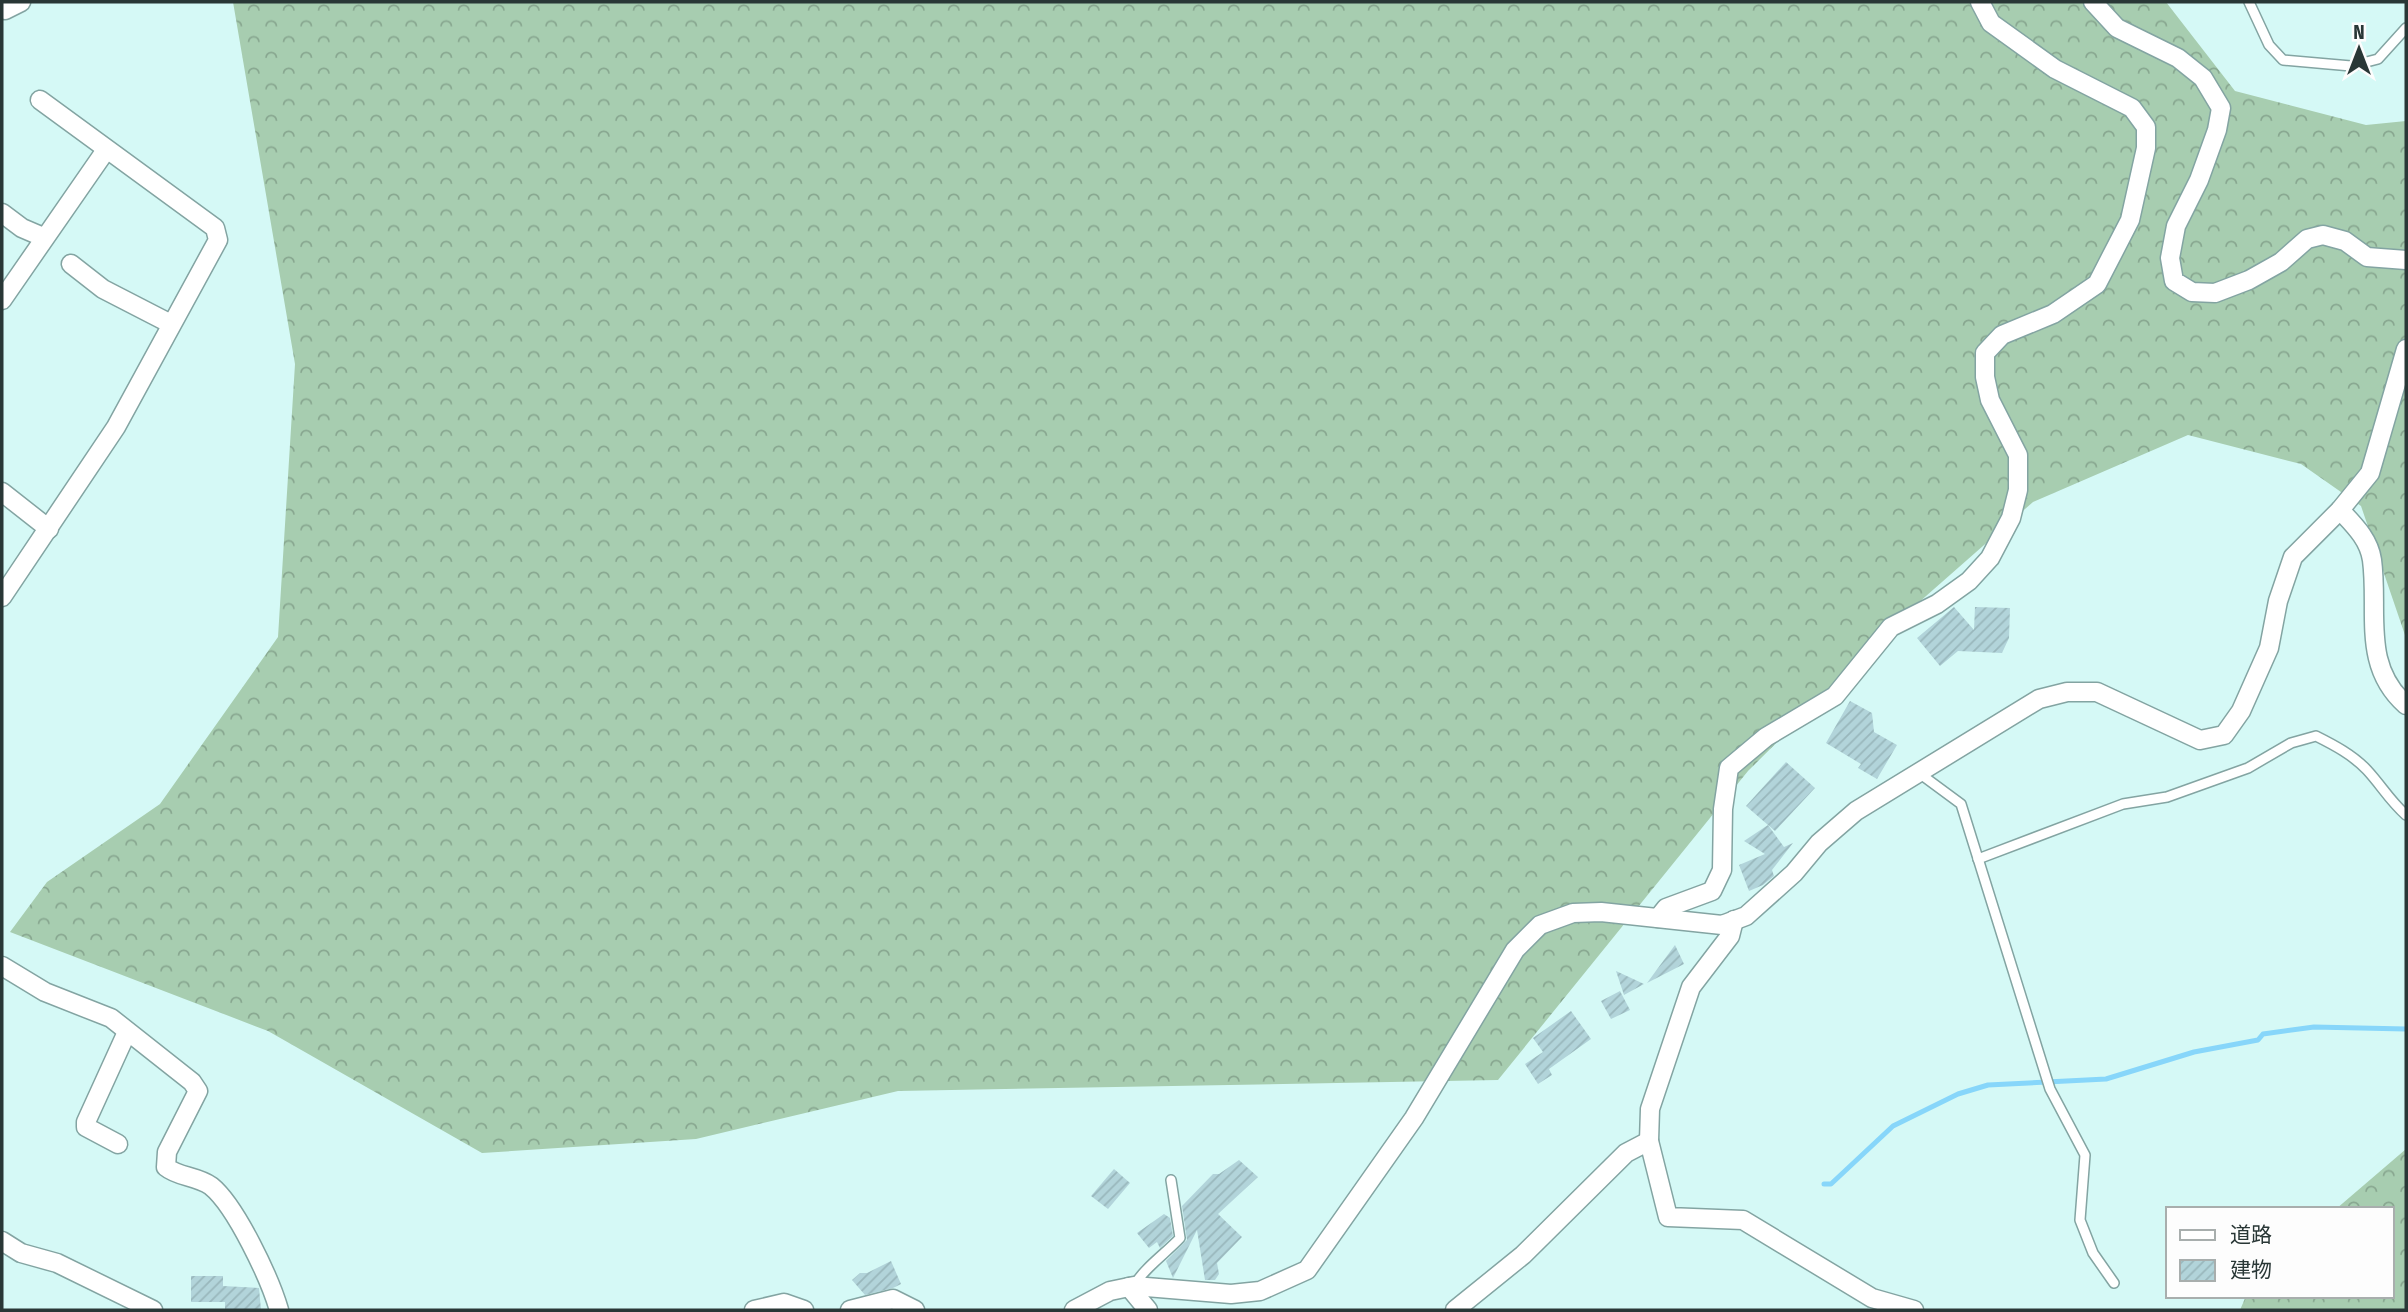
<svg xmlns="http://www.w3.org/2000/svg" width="2408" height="1312" font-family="'Fira Sans Condensed','Noto Sans JP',sans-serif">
<defs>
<pattern id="forest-crowns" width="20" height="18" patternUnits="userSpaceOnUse" patternTransform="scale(1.75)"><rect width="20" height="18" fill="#a7cdb0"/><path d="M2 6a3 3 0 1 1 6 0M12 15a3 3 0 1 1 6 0" fill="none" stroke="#88a790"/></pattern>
<pattern id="building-hatch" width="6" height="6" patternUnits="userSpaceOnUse" patternTransform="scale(1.75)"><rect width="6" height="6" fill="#b2d4da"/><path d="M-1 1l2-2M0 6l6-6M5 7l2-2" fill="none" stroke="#99b7bc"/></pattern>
</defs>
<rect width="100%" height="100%" fill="#d5f9f6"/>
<g fill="url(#forest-crowns)">
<polygon points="233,2 2166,2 2235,91 2366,125 2406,121 2406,638 2361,506 2301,464 2188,435 2033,502 1909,611 1748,771 1498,1080 898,1091 696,1139 482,1153 268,1031 10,932 47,882 160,804 278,637 295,364"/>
<polygon points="2406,1149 2406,1310 2240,1310 2246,1296 2392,1296 2392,1209 2336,1209"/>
</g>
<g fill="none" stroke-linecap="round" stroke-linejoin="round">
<polyline stroke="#87d6fa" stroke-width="5" points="1824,1184 1831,1184 1893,1126 1958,1094 1988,1085 2106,1079 2194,1052 2258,1040 2263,1034 2314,1027 2406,1029"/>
</g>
<g fill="url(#building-hatch)">
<polygon points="1954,607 1974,630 1975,607 2010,608 2009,638 2002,653 1958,651 1940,666 1917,638"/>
<polygon points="1850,701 1872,713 1874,732 1897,745 1877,779 1858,768 1861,764 1826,743"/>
<polygon points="1786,762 1815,788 1775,831 1746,806"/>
<polygon points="1768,825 1784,847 1793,843 1772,870 1774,876 1763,885 1749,891 1739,865 1765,854 1744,841"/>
<polygon points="1675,945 1684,964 1647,983"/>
<polygon points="1616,971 1644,984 1624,995"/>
<polygon points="1620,991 1630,1010 1611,1019 1601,1001"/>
<polygon points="1571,1011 1591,1039 1549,1069 1552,1075 1538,1084 1525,1064 1543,1052 1533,1038"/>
<polygon points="1239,1160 1258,1177 1218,1214 1242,1237 1217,1263 1219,1274 1215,1280 1205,1280 1197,1230 1173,1278 1166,1261 1187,1240 1182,1206 1213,1174 1219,1174"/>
<polygon points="1114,1169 1130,1183 1108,1209 1091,1196"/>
<polygon points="1164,1214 1170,1218 1173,1236 1160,1248 1157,1242 1149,1248 1137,1233"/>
<polygon points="891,1261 901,1284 893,1288 865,1295 852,1280 860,1273 867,1273"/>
<polygon points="191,1276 223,1276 223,1286 259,1288 261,1310 225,1309 225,1302 191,1302"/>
</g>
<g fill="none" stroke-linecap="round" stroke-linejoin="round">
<g stroke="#83a4a2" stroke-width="12">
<g id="lane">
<polyline points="2249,2 2269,45 2283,60 2351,66 2378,59 2406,28"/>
<polyline points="1919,773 1961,804 2050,1089 2085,1155 2080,1220 2093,1253 2114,1283"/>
<path d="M1978,859L2123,804L2167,797L2248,768L2291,743L2316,736C2334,745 2353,755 2367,770C2381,785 2390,801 2406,815"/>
<path d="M1134,1286C1143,1269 1166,1253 1180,1238L1171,1180"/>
</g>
</g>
<g stroke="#83a4a2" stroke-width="21">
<g id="street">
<polyline points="2093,2 2117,28 2178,58 2203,78 2221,108 2217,130 2199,180 2176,226 2170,258 2174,281 2192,292 2215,293 2249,280 2281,262 2307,239 2323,235 2345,241 2367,257 2406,260"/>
<polyline points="5,10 21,2"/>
<polyline points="2,213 22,228 43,237"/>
<polyline points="71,264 103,289 171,324"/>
<polyline points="2,300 106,150"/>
<polyline points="2,492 49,529"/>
<path d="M2340,510C2354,525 2369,539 2372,560C2379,612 2361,665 2406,705"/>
<polyline points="2,597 116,427 218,240 215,228 40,100"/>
<polyline points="1658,918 1666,908 1712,891 1722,870 1723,809 1729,768 1766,737 1835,696 1891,627 1937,604 1969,581 1990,558 2011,518 2018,490 2018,455 1990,400 1985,377 1985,353 2002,335 2053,314 2097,284 2130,220 2146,148 2146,127 2132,108 2055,69 1991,23 1980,2"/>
<polyline points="1734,920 1730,936 1691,987 1650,1109 1649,1141 1668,1217 1743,1220 1872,1298 1914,1310"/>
<path d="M2,966L45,992L111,1018L192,1082L198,1091L167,1152L166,1167C178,1177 197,1176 211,1186C236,1206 270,1279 279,1310"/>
<polyline points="118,1144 86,1127 86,1122 127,1032"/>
<polyline points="2,1241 21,1253 57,1263 153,1310"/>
<polyline points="1129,1287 1148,1310"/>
<polyline points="754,1310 784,1303 804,1310"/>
<polyline points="850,1310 893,1299 915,1310"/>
<polyline points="1074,1310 1110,1291 1134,1286 1231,1294 1260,1291 1307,1270 1414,1118 1515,950 1540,925 1573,913 1601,912 1722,925 1746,916 1794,873 1819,843 1856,811 2039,699 2067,692 2097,692 2200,740 2224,735 2241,711 2269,648 2278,601 2293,557 2340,510 2370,473 2406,349"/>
<polyline points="1455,1310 1523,1255 1626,1153 1649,1141"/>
</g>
</g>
<use href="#lane" stroke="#fff" stroke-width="9"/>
<use href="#street" stroke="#fff" stroke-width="18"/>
</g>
<rect width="2408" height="1312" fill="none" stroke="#293736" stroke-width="7"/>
<rect x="2166" y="1207" width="228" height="91" fill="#fdfdfd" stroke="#a8aead" stroke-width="2"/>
<rect x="2180" y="1230" width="35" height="10" fill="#ffffff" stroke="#a8aead" stroke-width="2"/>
<text x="2230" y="1242" font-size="21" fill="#293736">道路</text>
<rect x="2180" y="1260" width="35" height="21" fill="url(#building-hatch)" stroke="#a8aead" stroke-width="2"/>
<text x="2230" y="1277" font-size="21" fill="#293736">建物</text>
<g transform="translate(2359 49)" stroke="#fdfdfd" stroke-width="5" paint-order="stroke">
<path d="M0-5L12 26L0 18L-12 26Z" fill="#293736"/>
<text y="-10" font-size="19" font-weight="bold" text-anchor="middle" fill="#293736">N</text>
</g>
</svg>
